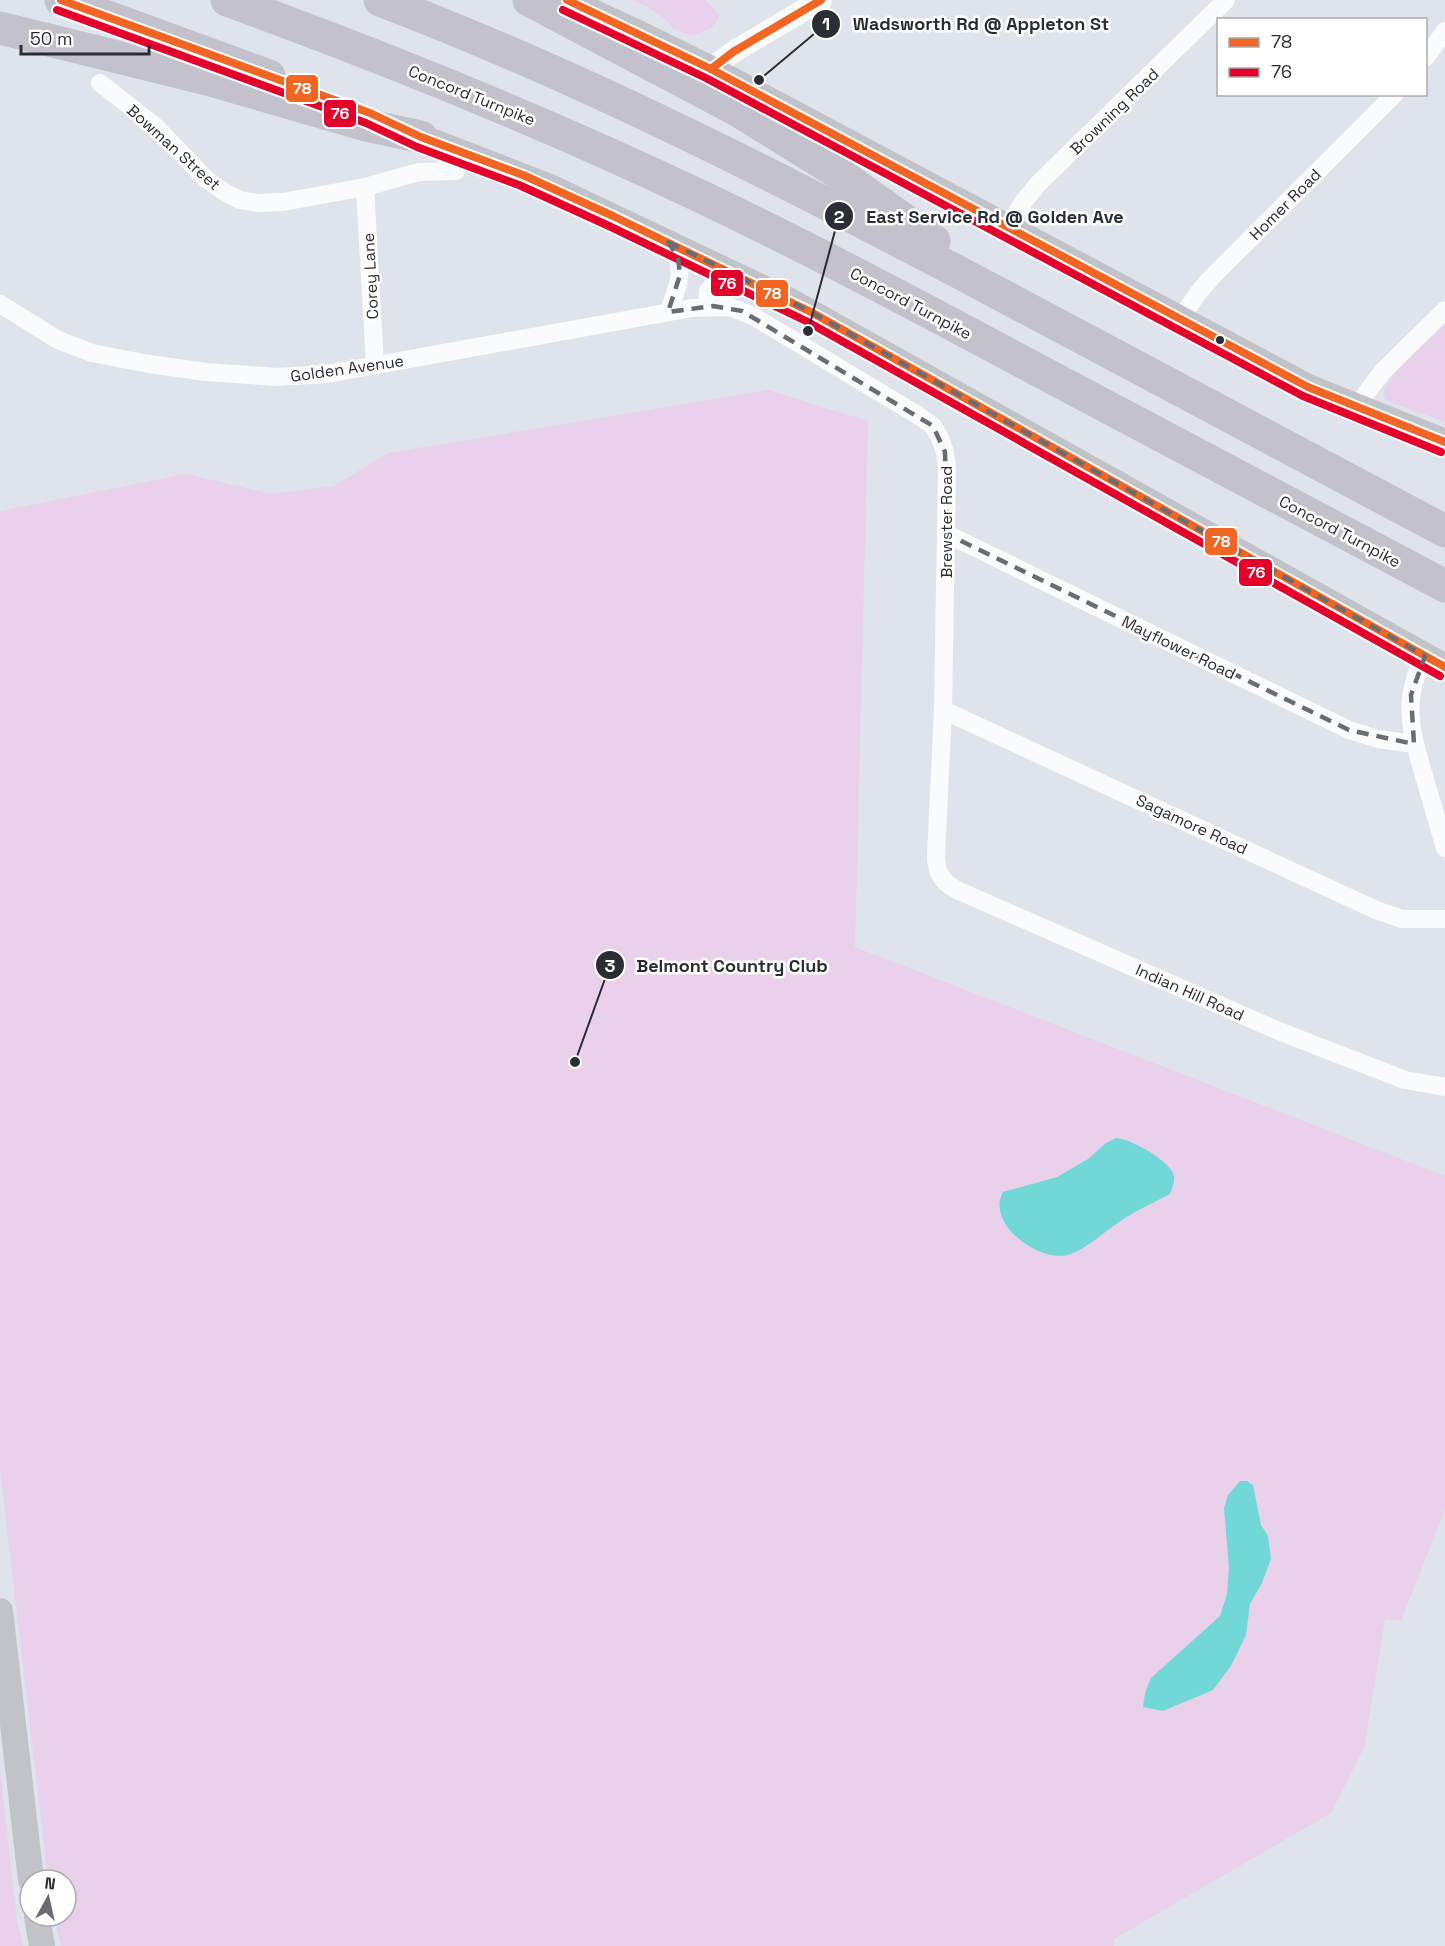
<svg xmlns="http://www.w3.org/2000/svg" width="1445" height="1946" font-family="'Space Grotesk',sans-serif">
<rect width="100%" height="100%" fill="#dfe3eb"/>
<g fill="#e9d1ec">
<polygon points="632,0 705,0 719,14 719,19 711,28 693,36 675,30 666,20 648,7"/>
<path d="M1445,325V422L1390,402L1385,399L1383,393C1390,372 1428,341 1445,325Z"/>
<polygon points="768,390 868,421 855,947 1445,1176 1445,1510 1401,1621 1385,1619 1364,1748 1331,1813 1114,1939 1113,1946 61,1946 54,1916 66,1916 66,1880 48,1880 0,1469 0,511 185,474 272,494 334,486 388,453"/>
<polygon points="0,1770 17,1921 23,1946 0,1946"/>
</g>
<g fill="#71d8d6">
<path d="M1116,1138C1131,1139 1171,1161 1174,1176C1175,1182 1172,1189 1170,1194C1155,1202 1139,1209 1125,1218C1107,1229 1091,1246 1071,1254C1041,1265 985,1224 1003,1192L1057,1177L1088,1159L1106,1143Z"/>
<polygon points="1240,1481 1247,1481 1253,1485 1261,1525 1268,1536 1271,1559 1262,1583 1250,1604 1246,1635 1231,1666 1213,1690 1163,1711 1143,1707 1145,1693 1151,1678 1220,1616 1227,1594 1229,1568 1224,1508 1228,1495"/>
</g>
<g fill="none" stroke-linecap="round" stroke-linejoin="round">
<g stroke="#fafbfc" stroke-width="18">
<polyline points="1426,57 1445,31"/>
<polyline points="100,83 155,126 206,179 226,193 240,200 257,203 283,202 365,187 419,172 456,171"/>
<polyline points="365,187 375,365"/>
<polyline points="1008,226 1024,201 1039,183 1226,0"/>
<path d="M0,304L58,340L92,353L149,364L206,372L277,377L327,374L692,308L730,307L753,316L919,416L933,426L940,438L945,452L947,469L943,710L936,856C936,873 942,882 957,890L1281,1032L1405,1080L1445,1087"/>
<polyline points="707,306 708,291 725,269"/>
<path d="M668,312C678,288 688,265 668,242"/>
<polyline points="1181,318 1198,293 1211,278 1395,94"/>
<polyline points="1356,407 1382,372 1445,310"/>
<polyline points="947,534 1349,730 1378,739 1414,744"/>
<path d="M1425,656C1401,699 1411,731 1424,776C1431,800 1438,824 1445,848"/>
<polyline points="943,710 1376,910 1402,919 1445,919"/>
</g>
<polyline stroke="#fafbfc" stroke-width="22" points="711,69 733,52 821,0"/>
<g stroke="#c2c3c8" stroke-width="26">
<polyline points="567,0 636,32 711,69 1308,387 1445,442"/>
<polyline points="421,137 550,187 792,302 1445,667"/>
<polyline points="0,1611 31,1880"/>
<polyline points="37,1916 42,1946"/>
</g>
<g stroke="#c3c2cc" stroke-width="33">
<polyline points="61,0 269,76"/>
<path d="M227,0C389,59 549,124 704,198C821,254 935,315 1049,376C1181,446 1313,516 1445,586"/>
<path d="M380,0C582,77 773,175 964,275C1125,360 1285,446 1445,531"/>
<polyline points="529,0 737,110 834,170 934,241"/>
<polyline points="0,28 207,79 366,125 421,137"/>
</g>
<g stroke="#fff" stroke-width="12">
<g id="bus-1">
<polyline points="61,0 370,113 421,137 523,175 613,216 811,312 1445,667"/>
<polyline points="567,0 711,69 1308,387 1445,442"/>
<polyline points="711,69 733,52 821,0"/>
</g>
</g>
<g stroke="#fff" stroke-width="12">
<g id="bus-2">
<polyline points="57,10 366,123 417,147 519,185 609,226 806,321 1440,676"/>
<polyline points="563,10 706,78 1303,396 1441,452"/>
</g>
</g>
<use href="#bus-1" stroke="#f26522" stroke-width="8"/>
<use href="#bus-2" stroke="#e4002b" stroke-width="8"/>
</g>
<path fill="none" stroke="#696d73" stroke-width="4.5" stroke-dasharray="12 8" stroke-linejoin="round" d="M668,242L811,312L1425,656L1411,695L1414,744L1349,730L947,534L945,452L933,426L742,311L713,306L668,312L680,275L678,257Z"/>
<circle fill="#2a2d33" stroke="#fff" stroke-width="2" cx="1220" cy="340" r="5"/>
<g text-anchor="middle" stroke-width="5" stroke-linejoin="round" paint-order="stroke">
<g font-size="16" fill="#2a2d33" stroke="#fff">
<text transform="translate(472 95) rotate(22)" y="6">Concord Turnpike</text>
<text transform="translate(1114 111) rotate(-44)" y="6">Browning Road</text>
<text transform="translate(174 147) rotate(42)" y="6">Bowman Street</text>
<text transform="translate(1285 204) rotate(-45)" y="6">Homer Road</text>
<text transform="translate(370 276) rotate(-93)" y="6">Corey Lane</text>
<text transform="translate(911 303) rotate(28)" y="6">Concord Turnpike</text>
<text transform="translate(347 368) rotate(-8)" y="6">Golden Avenue</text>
<text transform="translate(946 522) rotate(-90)" y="6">Brewster Road</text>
<text transform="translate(1340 531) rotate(28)" y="6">Concord Turnpike</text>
<text transform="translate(1179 647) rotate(26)" y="6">Mayflower Road</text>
<text transform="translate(1192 824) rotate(25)" y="6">Sagamore Road</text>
<text transform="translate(1190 992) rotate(24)" y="6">Indian Hill Road</text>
</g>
</g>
<path fill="none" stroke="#2a2d33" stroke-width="2" d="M759 80L826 24M808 331L839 216M575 1062L610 965"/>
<g fill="#2a2d33" stroke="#fff" stroke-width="2">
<circle cx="759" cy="80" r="6"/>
<circle cx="808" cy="331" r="6"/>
<circle cx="575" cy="1062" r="6"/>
<circle cx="826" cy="24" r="15"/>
<circle cx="839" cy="216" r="15"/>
<circle cx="610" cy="965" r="15"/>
</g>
<g font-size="18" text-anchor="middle" font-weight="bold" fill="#fff">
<text x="826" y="30">1</text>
<text x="839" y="223">2</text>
<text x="610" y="972">3</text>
</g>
<g font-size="18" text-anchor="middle" font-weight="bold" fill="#2a2d33" stroke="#fff" stroke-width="5" stroke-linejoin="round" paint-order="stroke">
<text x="981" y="30">Wadsworth Rd @ Appleton St</text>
<text x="995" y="223">East Service Rd @ Golden Ave</text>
<text x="732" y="972">Belmont Country Club</text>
</g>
<g stroke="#fff" stroke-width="2">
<rect x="285" y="74" width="34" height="29" rx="6" fill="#f26522"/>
<rect x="323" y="99" width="34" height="29" rx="6" fill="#e4002b"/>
<rect x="710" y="269" width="34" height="28" rx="6" fill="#e4002b"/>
<rect x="755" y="279" width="34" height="29" rx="6" fill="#f26522"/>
<rect x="1204" y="527" width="34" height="29" rx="6" fill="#f26522"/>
<rect x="1238" y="558" width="35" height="29" rx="6" fill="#e4002b"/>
</g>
<g font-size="16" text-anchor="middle" font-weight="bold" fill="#fff">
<text x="302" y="94">78</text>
<text x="340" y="119">76</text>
<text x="727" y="289">76</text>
<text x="772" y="299">78</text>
<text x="1221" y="547">78</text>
<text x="1256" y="578">76</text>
</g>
<rect x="1217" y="18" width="210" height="78" fill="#ffffff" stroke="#aaabad" stroke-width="1.5"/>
<rect x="1229" y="38" width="30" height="9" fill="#f26522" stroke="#aaabad" stroke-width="1.5"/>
<text x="1271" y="48" font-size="18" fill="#2a2d33">78</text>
<rect x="1229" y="68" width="30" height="9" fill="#e4002b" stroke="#aaabad" stroke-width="1.5"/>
<text x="1271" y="78" font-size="18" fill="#2a2d33">76</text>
<g transform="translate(48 1898) rotate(8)"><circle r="28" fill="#ffffff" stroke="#aaabad" stroke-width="1.5"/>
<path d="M0-4.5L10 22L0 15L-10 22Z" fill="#696d73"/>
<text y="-9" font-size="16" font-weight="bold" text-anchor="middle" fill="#2a2d33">N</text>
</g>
<path d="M21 45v9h128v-9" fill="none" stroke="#2a2d33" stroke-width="3"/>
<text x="30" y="45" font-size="18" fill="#2a2d33" stroke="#ffffff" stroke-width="4.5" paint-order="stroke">50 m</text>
</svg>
